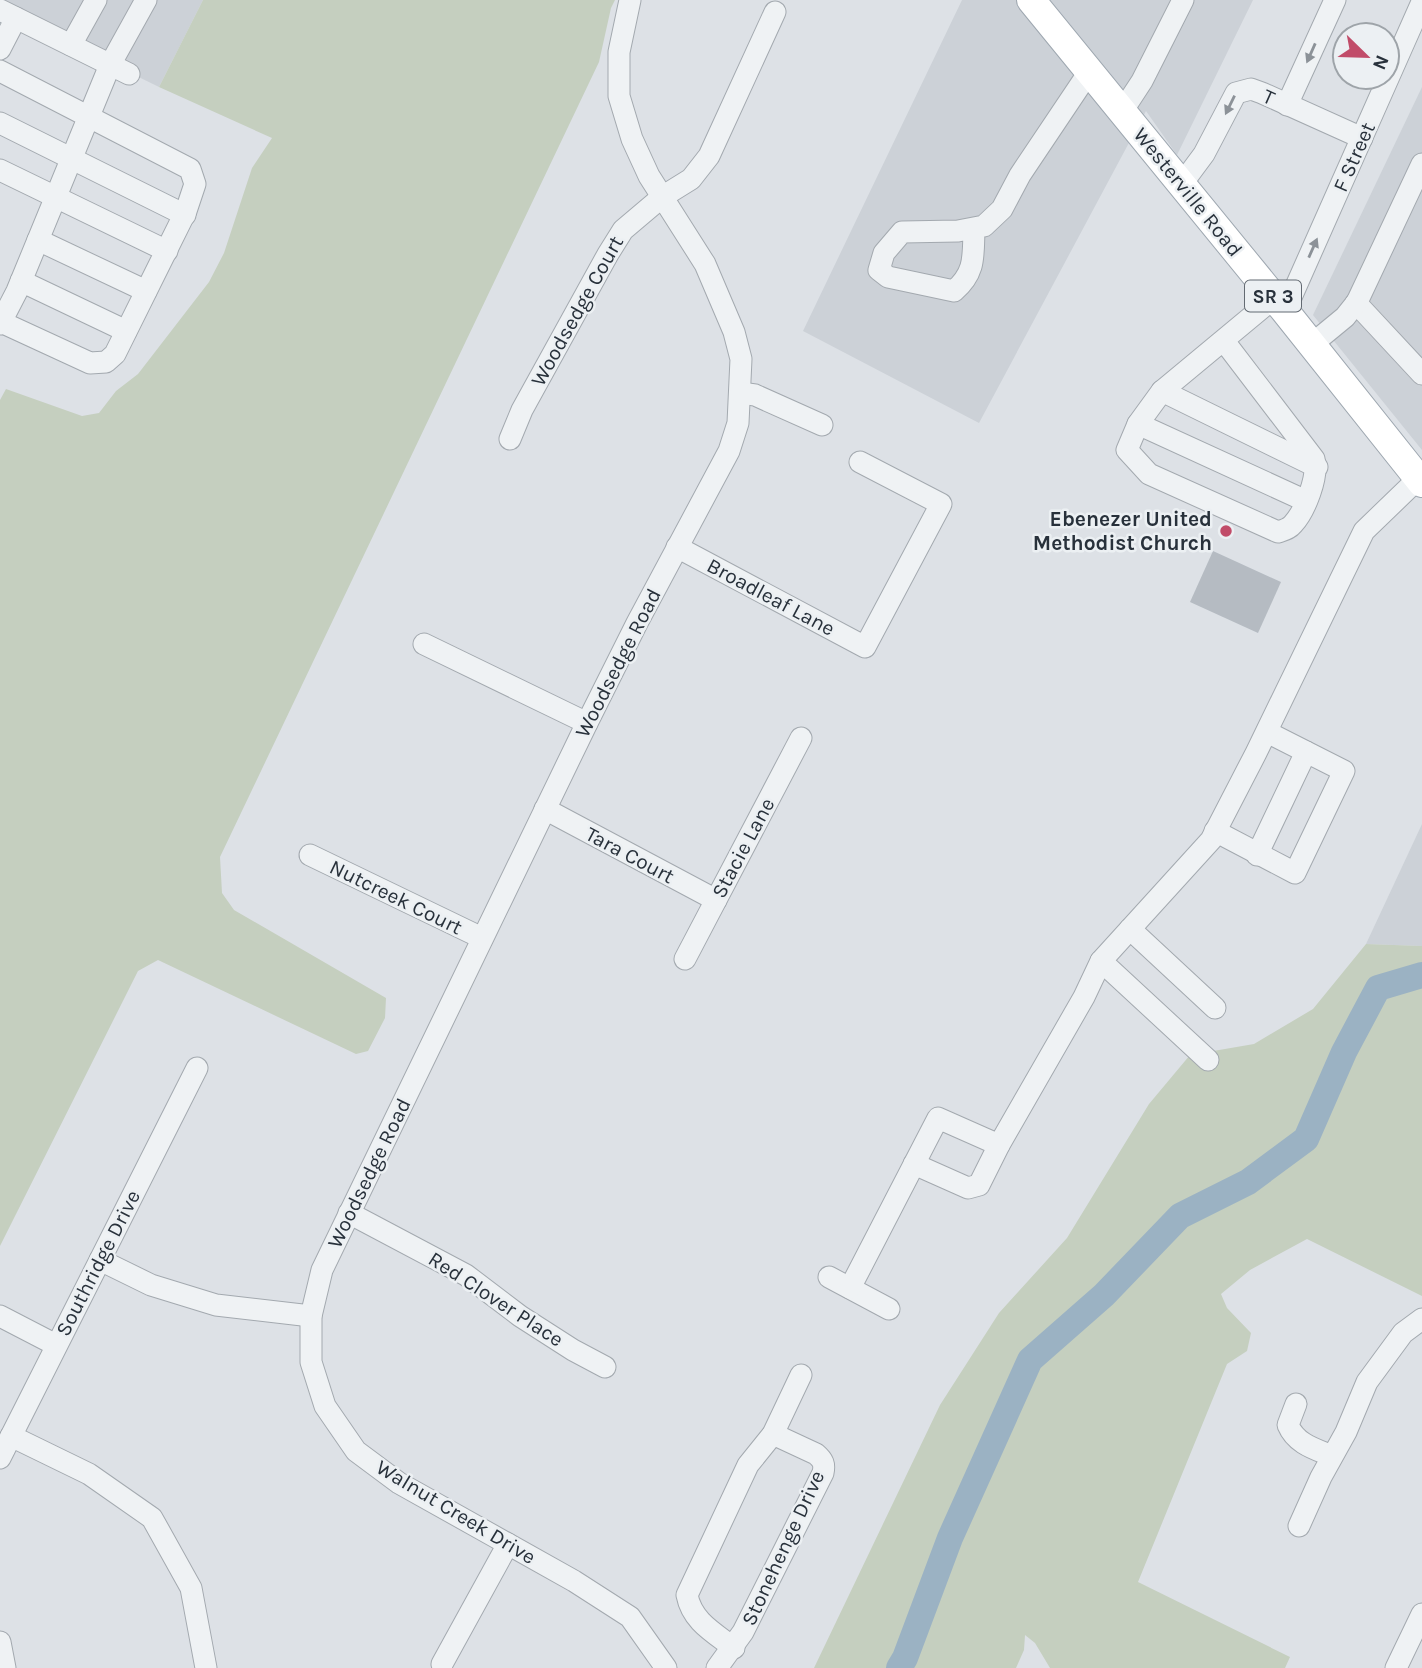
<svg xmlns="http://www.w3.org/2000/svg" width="1422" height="1668" font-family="Karla,sans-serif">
<rect width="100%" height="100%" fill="#dde1e6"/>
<g fill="#ccd1d7">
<polygon points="0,0 203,0 159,87 0,9"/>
<polygon points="962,0 1253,0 1177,155 1146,111 979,423 803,331"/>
<polygon points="1422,87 1422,450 1313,315"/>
<polygon points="1422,824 1422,946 1366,944"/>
</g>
<g fill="#c5cfbf">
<polygon points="203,0 615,0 611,8 599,62 220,857 222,893 234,910 386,998 385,1018 368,1051 356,1054 158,960 138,971 0,1246 0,400 6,389 82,416 99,413 116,391 138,374 209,282 224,253 252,168 272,138 159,87"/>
<polygon points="1366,944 1422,946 1422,1296 1307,1239 1250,1270 1221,1294 1227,1308 1251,1333 1247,1351 1227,1364 1138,1582 1290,1657 1285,1668 1050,1668 1035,1643 1025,1635 1024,1650 1016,1668 814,1668 940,1405 999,1313 1067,1238 1149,1104 1190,1055 1254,1044 1313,1009"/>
</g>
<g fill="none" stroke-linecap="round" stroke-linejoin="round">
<polyline stroke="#9bb2c3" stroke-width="26" points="899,1668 905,1658 950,1538 1030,1360 1104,1295 1180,1216 1248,1182 1306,1139 1344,1052 1378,988 1422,975"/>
</g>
<polygon fill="#b5bbc2" points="1213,551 1281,582 1258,633 1190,602"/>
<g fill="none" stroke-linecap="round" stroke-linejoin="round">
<g stroke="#a3a9af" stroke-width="23">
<g id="minor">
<polyline points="630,0 619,52 619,96 632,139 649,176 705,264 734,332 741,359 738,423 729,451 637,623 587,723 322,1270 311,1316 311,1362 325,1406 356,1451 399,1483 574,1581 630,1617 666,1668"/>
<polyline points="0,10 129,74"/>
<polyline points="71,45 96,0"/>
<polyline points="0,49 16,18"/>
<polyline points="0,71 190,169 195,184 186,211 115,354 106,362 90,363 1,322"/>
<polyline points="1287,105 1335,0"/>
<polyline points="1123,110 1142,81 1183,0"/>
<polyline points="0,123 185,215"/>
<polyline points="0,170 167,251"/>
<polyline points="1181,185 1204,154 1236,93 1251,89 1262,93 1362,138"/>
<path d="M974,228C973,256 976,272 954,291L888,277L879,270L884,253L902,232L958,231L984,226L1002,209L1020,175L1089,72"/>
<polyline points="38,240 146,291"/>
<polyline points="21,281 126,331"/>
<polyline points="1356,303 1422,374"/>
<polyline points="1285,311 1422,2"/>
<polyline points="0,324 17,291 110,65 146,0"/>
<path d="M1224,341L1314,459C1319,476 1305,511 1293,524C1289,529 1284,530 1278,532L1149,474L1127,450L1138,424L1162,391L1274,298"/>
<polyline points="1311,345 1345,317 1357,302 1422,164"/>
<polyline points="1162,391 1317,467"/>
<polyline points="741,393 755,395 822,425"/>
<polyline points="1138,424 1306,501"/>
<polyline points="510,439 522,410 608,254 623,230 662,197 691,179 709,156 775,12"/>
<polyline points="677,547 865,647 941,504 860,462"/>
<polyline points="424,644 587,723"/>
<polyline points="545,809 716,900"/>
<polyline points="1215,831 1295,873 1344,771 1267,732"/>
<polyline points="310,855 482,938"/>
<polyline points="1257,855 1306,752"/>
<polyline points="1130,929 1215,1008"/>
<polyline points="685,959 801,738"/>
<polyline points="1101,961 1208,1060"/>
<polyline points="914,1164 968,1188 979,1185 999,1145"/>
<polyline points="349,1213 466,1275 520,1316 573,1350 605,1367"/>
<polyline points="100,1260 151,1285 216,1305 311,1316"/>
<polyline points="829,1277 889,1309"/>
<polyline points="850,1288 938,1118 999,1145 1084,997 1101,961 1211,840 1256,753 1364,531 1422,475"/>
<polyline points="0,1316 56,1345"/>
<path d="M1296,1404L1288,1425C1296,1444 1315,1449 1332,1456"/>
<polyline points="11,1436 89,1474 152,1518 191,1588 206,1668"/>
<polyline points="0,1458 197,1068"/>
<polyline points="1299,1526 1321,1477 1346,1432 1367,1382 1403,1333 1422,1319"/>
<polyline points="0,1642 5,1668"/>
<path d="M734,1648C713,1632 692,1621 687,1595L748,1465L773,1434L801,1375"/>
<polyline points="442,1664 508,1544"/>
<path d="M717,1668L743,1632L823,1473C825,1464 823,1460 816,1454L773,1434"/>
<polyline points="1396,1668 1422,1614"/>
</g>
</g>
<g stroke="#9ea7b0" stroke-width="30">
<polyline id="major" points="1031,0 1285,311 1422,483"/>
</g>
<use href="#minor" stroke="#eff2f4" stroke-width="21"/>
<use href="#major" stroke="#fff" stroke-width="28"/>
</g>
<defs><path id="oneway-solid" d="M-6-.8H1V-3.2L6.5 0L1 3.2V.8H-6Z" transform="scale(1.75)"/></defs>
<g fill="#8c9298">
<use href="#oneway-solid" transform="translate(1311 53) rotate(114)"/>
<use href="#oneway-solid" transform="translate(1230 105) rotate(116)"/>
<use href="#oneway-solid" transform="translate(1313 248) rotate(-66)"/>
</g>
<circle fill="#c14c69" stroke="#ecf0f3" stroke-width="2.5" cx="1226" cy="531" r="7"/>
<g text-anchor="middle" stroke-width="5" stroke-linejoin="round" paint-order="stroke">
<rect fill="#ecf0f3" stroke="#636a72" stroke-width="2" x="1245" y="280.5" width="56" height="31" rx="5"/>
<g font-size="19" font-weight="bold" fill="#28313b">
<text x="1273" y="303">SR 3</text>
</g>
<g font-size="21" fill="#28313b" stroke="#ecf0f3">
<text transform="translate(1269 97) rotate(24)" y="7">T</text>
<text transform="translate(1354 157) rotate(-66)" y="7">F Street</text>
<text transform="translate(1188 192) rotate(51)" y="7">Westerville Road</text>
<text transform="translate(577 311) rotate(-61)" y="7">Woodsedge Court</text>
<text transform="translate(771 597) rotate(28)" y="7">Broadleaf Lane</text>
<text transform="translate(618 663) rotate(-63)" y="7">Woodsedge Road</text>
<text transform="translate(743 848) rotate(-62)" y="7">Stacie Lane</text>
<text transform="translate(630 855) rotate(28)" y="7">Tara Court</text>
<text transform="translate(396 897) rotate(26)" y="7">Nutcreek Court</text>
<text transform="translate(369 1173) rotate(-64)" y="7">Woodsedge Road</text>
<text transform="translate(98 1263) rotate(-63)" y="7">Southridge Drive</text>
<text transform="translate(496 1299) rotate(33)" y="7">Red Clover Place</text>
<text transform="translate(456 1512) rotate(31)" y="7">Walnut Creek Drive</text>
<text transform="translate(783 1548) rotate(-65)" y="7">Stonehenge Drive</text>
</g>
<g font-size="21" font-weight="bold" fill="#28313b" stroke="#ecf0f3" text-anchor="end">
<text x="1212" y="526">Ebenezer United<tspan x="1212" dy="24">Methodist Church</tspan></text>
</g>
</g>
<g transform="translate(1366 56) rotate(113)"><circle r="33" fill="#ecf0f3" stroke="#9ea4a9" stroke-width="2"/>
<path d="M0-5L12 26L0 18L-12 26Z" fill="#c14c69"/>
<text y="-10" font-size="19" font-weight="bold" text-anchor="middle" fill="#28313b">N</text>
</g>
</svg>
